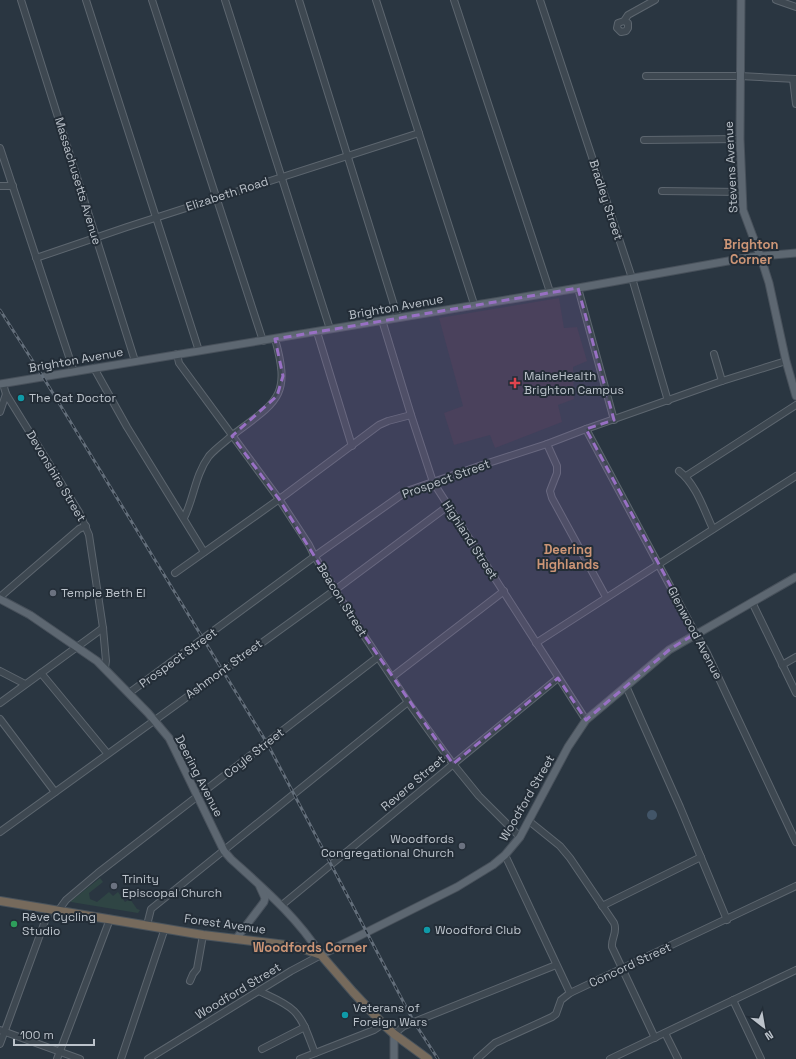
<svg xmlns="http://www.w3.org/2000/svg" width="796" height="1059" font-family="'Space Grotesk',sans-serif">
<rect width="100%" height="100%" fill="#2a3641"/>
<polygon fill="#373643" points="559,298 564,328 577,327 587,361 573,367 574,399 558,405 562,422 495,448 490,435 454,445 444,413 463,406 439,318"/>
<polygon fill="#2f4544" points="100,878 103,882 89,893 90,899 97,902 109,892 113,896 118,892 125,902 130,899 137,909 140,910 138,913 71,902 71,901"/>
<circle fill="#425568" cx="652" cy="815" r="5"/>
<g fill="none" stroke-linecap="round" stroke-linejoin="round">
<g stroke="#5d666f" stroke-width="8">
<g id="minor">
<polyline points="21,0 135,361"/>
<polyline points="86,0 199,351"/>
<polyline points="152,0 263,341"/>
<polyline points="225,0 330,329"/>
<polyline points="299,0 398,318"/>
<polyline points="376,0 474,304"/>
<polyline points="454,0 550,292"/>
<polyline points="540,0 632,278 668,401"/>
<polyline points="776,0 796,7"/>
<polyline points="624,21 628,23 628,28 626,31 621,32 617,28 618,23 624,21 628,15 655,0"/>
<polyline points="646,76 740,76 796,79"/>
<polyline points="793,79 796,104"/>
<polyline points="644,140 740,139"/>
<polyline points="0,148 74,372"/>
<polyline points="0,186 13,186"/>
<polyline points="662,191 741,192"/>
<polyline points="36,258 127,227 419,133"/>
<polyline points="578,288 614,420"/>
<polyline points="382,320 411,415 433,482 586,720"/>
<polyline points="317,332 352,446"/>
<polyline points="177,354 179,363 279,499 309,545 315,557 355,622 408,702 453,764 479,796 520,837"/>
<polyline points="714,354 722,381"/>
<polyline points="94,368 127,427 204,552"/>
<polyline points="3,384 6,394 79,512 89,535 103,628 106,661 105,668"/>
<polyline points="0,412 6,394"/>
<polyline points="586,429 692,627 706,651 796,842"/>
<polyline points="547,444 557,466 557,473 550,491 552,498 606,597"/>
<path d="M679,471C696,484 704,510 713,529"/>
<polyline points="686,476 796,405"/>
<path d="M184,518C194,498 195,475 209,456C216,448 226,441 234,434C278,401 291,396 275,339"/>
<polyline points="175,573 285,495 379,425 388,421 411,415"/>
<polyline points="0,597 79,529 86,526"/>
<polyline points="752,602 796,693"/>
<polyline points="536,643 796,476"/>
<polyline points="782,665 796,657"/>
<polyline points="0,671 25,684"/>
<polyline points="41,673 107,753"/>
<polyline points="392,677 504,591"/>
<polyline points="626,686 680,807 727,920"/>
<polyline points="129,693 322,551 407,491 482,465 547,444 586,429 722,381 786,361"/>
<polyline points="0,703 103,628"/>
<polyline points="0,719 55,792"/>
<path d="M529,821L560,846L570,858L614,923C618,932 611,938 612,947L655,1038"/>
<polyline points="0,832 335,590 448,506"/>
<polyline points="505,855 570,993"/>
<polyline points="282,905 558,678"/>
<polyline points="602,906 701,857"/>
<polyline points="58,911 66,900 98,873 378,657"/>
<polyline points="147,925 151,909 408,702"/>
<polyline points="190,981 193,974 197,969 203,935"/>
<path d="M259,991C271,997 285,1002 294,1011C305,1022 309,1039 315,1053"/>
<polyline points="733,1000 761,1059"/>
<polyline points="0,1030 80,1059"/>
<polyline points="665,1033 678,1059"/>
<polyline points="394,1034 404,1026 556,965"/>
<polyline points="0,1044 45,921 51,910"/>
<polyline points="262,1049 305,1027"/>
<polyline points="57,1059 110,919"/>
<polyline points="121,1059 165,928"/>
<polyline points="148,1059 291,971 321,955"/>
<polyline points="300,1059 374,1030 383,1024"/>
<polyline points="477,1059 495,1043 552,1017 556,1014 561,1000 570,993 796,886"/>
<polyline points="610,1059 796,970"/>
</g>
</g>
<g stroke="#48515b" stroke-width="9">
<g id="major">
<polyline points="741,0 740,139 743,210 762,261 769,283 786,361 796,396"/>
<polyline points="0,384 578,288 750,257 796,253"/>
<path d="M0,599L30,615L97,661L148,713L169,738L175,750L224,851L231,859C264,889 297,917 321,955L457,887L493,865L505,855L520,837L568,747L586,720L669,650L796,577"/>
<polyline points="236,939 264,902 265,898 260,887"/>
<polyline points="394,1034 394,1059"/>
</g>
</g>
<g stroke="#49535c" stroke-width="10">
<polyline id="highway" points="0,901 203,935 286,945 304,949 321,955 353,992 383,1024 394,1034 428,1059"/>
</g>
<use href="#minor" stroke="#3e4851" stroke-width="6"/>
<use href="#major" stroke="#5d6771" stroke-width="7"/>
<use href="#highway" stroke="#766a5c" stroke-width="8"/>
<g stroke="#636e7a" stroke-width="3">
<polyline id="rail" points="0,310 43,377 267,743 414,1022 438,1059"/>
</g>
<use href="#rail" stroke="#232d37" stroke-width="1.5" stroke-dasharray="4.5" stroke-linecap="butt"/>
</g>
<path fill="#9870c4" fill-opacity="0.2" stroke="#9870c4" stroke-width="3" stroke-dasharray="8 5" stroke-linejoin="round" d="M578,288L614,420L586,429L696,633L669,650L586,720L558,678L453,764L355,622L279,499L232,436L277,396L283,376L275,339Z"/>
<path fill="#e0444e" stroke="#232d37" stroke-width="1.5" d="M513 377h4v4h4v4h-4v4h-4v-4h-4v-4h4z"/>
<g fill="#0f9aa8" stroke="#232d37" stroke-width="1.5">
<circle cx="21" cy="398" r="4"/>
<circle cx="427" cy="930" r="4"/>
<circle cx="345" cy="1015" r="4"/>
</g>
<g fill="#6b7280" stroke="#232d37" stroke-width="1.5">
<circle cx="53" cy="593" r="4"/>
<circle cx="462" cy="846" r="4"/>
<circle cx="114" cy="886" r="4"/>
</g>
<circle fill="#2e9e5b" stroke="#232d37" stroke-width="1.5" cx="14" cy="924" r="4"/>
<g text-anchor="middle" stroke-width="4" stroke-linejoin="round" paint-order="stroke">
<g font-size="12" fill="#bcc3cb" stroke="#232d37">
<text transform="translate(731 167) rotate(-93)" y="4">Stevens Avenue</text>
<text transform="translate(78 181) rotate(73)" y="4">Massachusetts Avenue</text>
<text transform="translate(227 194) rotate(-18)" y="4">Elizabeth Road</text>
<text transform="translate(606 200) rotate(72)" y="4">Bradley Street</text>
<text transform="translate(396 307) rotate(-10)" y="4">Brighton Avenue</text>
<text transform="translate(76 360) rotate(-10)" y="4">Brighton Avenue</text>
<text transform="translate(56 476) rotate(59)" y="4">Devonshire Street</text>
<text transform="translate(446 479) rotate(-20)" y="4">Prospect Street</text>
<text transform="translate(470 540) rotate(57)" y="4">Highland Street</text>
<text transform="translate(342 600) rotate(58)" y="4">Beacon Street</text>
<text transform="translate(695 633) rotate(62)" y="4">Glenwood Avenue</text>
<text transform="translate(178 658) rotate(-36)" y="4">Prospect Street</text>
<text transform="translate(224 669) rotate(-36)" y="4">Ashmont Street</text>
<text transform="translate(254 753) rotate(-38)" y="4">Coyle Street</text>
<text transform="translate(199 776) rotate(63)" y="4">Deering Avenue</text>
<text transform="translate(413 783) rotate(-40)" y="4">Revere Street</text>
<text transform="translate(527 798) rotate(-60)" y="4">Woodford Street</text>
<text transform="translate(225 924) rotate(8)" y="4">Forest Avenue</text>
<text transform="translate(630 965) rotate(-25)" y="4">Concord Street</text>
<text transform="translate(238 991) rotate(-31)" y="4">Woodford Street</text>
</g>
<g font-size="12" fill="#bcc3cb" stroke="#232d37" text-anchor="start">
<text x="524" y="380">MaineHealth<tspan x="524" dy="14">Brighton Campus</tspan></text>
<text x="29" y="402">The Cat Doctor</text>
<text x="61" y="597">Temple Beth El</text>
<text x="454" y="843" text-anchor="end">Woodfords<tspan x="454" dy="14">Congregational Church</tspan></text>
<text x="122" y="883">Trinity<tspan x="122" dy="14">Episcopal Church</tspan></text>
<text x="22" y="921">Rêve Cycling<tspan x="22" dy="14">Studio</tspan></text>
<text x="435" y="934">Woodford Club</text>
<text x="353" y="1012">Veterans of<tspan x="353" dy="14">Foreign Wars</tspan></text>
</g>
<g font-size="13" font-weight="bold" fill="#cc9576" stroke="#232d37">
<text x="751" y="249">Brighton<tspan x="751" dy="15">Corner</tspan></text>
<text x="568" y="554">Deering<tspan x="568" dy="15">Highlands</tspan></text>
<text x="310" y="952">Woodfords Corner</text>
</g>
</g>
<g transform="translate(764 1027) rotate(149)" stroke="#232d37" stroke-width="3" paint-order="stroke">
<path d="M0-3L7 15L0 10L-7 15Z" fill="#bcc3cb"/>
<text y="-6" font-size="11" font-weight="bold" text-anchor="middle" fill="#bcc3cb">N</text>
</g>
<path d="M14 1039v6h80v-6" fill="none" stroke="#bcc3cb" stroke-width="2"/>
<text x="20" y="1039" font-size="12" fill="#bcc3cb" stroke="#232d37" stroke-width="3" paint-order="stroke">100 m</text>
</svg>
